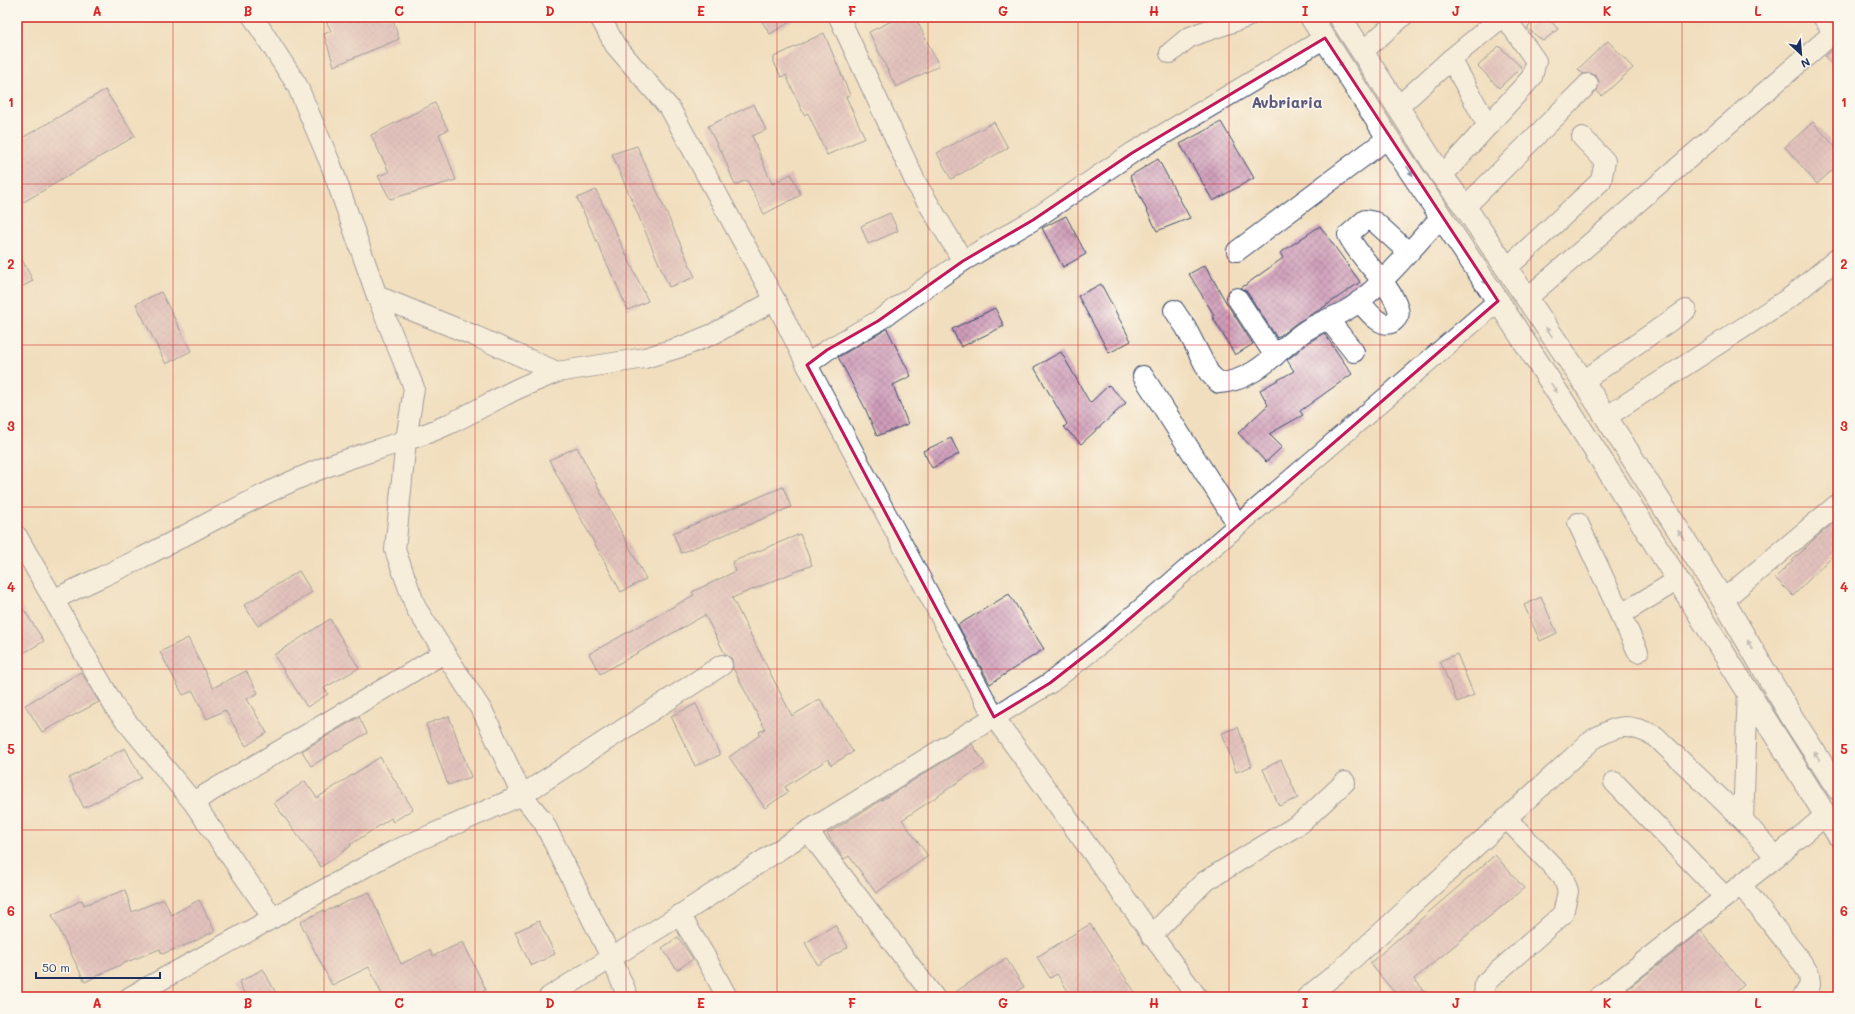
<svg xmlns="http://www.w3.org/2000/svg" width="1855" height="1014" font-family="Mali,sans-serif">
<defs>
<pattern id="building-cross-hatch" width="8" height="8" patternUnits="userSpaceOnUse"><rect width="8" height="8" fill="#cf9db9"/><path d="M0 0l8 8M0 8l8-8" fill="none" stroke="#a7809a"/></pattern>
</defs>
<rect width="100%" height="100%" fill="#fbf7ec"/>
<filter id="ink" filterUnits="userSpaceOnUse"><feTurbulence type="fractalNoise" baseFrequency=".025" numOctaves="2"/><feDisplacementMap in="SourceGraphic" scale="8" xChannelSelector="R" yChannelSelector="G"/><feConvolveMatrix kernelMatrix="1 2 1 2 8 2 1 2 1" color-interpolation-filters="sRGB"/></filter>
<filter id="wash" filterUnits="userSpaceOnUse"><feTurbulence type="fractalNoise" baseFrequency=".012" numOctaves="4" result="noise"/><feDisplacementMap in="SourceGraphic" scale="16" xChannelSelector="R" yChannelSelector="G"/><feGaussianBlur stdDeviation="0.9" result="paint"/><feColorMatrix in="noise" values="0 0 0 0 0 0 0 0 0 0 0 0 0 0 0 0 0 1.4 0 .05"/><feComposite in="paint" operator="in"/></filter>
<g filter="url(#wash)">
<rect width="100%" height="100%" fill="#f1debe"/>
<g id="blocks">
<g fill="url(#building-cross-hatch)">
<polygon points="324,17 392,17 399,39 334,66 324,34 331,31"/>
<polygon points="759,17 798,17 770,34"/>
<polygon points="900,17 915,17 939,66 896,87 869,32"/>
<polygon points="1539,17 1547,17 1558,29 1543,41 1527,28"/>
<polygon points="824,33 850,95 846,97 865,138 827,155 808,113 804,115 786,75 781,77 774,62 774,57"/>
<polygon points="1608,41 1633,68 1602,96 1597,91 1599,81 1596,76 1591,73 1583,74 1578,69"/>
<polygon points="1838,44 1838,72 1825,56"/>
<polygon points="1499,46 1521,67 1499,88 1478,66"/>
<polygon points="105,90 135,136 17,206 17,141"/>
<polygon points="435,103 448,130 439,134 456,180 390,199 378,176 389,172 371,135"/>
<polygon points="754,104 766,130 752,136 772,184 791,174 801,195 764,214 747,180 735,185 721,150 720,151 708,126"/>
<polygon points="994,122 1008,148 951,179 937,153"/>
<polygon points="1221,122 1254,178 1213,201 1180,144"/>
<polygon points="1813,122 1838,150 1838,165 1817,184 1785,147"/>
<polygon points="637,146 695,277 669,287 612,154"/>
<polygon points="1158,159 1190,218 1157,231 1130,176"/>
<polygon points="596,190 648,301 628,310 577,198"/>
<polygon points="890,213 898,231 868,244 861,226"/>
<polygon points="1066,216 1086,254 1063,267 1042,228"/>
<polygon points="1320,226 1360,282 1321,309 1298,322 1277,338 1247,292 1241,288 1283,258 1280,253"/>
<polygon points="17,250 33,281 17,289"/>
<polygon points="1205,265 1227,304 1253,344 1235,355 1212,316 1214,315 1189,274"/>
<polygon points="1101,284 1131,341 1109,353 1078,296"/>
<polygon points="161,292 191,351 166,364 136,304"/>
<polygon points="995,308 1004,326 961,347 952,329"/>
<polygon points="887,329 911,376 893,385 908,424 877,436 865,408 838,357"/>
<polygon points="1324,333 1352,374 1300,411 1303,415 1269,434 1282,447 1266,462 1238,433 1268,405 1260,390 1294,371 1287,360 1311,341"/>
<polygon points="1061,352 1090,403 1109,385 1126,403 1081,444 1064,427 1067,424 1034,367"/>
<polygon points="951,438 959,454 932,468 923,451"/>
<polygon points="577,447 646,579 621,592 549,460"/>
<polygon points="783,487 791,507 681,553 673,533"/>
<polygon points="1838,519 1838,550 1793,596 1775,578 1813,540"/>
<polygon points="800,534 812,565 732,598 792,716 820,699 853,752 831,765 828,759 785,787 788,792 765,808 729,757 760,735 759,732 765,729 733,668 732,659 725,654 705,615 600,674 589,654 694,595 692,592 736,571 732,562"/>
<polygon points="299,571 312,592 258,626 244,605"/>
<polygon points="1009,594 1044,649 990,684 958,625"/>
<polygon points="1541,597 1557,633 1540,641 1524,605"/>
<polygon points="17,599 44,641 17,657"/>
<polygon points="330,619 359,668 324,688 328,694 307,707 274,655"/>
<polygon points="188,638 213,688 246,671 258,693 247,699 267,733 246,746 225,710 207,719 193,691 183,695 160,652"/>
<polygon points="1457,654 1474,695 1457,702 1440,661"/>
<polygon points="81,672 99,702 42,732 25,705"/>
<polygon points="696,704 720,755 695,766 671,716"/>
<polygon points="449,716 471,777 448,785 426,724"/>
<polygon points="359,717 367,733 311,766 302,751"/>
<polygon points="1238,727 1252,766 1236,772 1222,733"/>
<polygon points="972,744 985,764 902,820 928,856 876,893 849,856 844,859 827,834"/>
<polygon points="125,748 141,778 84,808 69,778"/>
<polygon points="380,757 413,809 393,822 391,818 350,845 351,846 321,867 274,803 305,781 317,798"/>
<polygon points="1281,760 1298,798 1279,806 1263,769"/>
<polygon points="1495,855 1524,888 1414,979 1430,997 1398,997 1370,963"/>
<polygon points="125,890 132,912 164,899 171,915 199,900 215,931 191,943 162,954 160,949 124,963 85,982 52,915 82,900 84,905"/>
<polygon points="369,892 401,964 430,950 433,956 463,942 486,990 471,997 383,997 369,967 332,985 300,922 324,910 324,912"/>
<polygon points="539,921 555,954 531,966 515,932"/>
<polygon points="1090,924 1109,953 1138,997 1072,997 1057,974 1050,978 1037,957"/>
<polygon points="835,925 848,947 818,965 805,943"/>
<polygon points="1701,931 1744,985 1730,997 1618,997"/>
<polygon points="678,937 693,959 677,970 662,948"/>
<polygon points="1006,958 1024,987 1009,997 948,997"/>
<polygon points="263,969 278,997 246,997 239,982"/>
</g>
</g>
</g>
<g filter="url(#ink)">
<use href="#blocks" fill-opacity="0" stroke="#3b496c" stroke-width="1"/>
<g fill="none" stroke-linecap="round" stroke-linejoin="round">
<g stroke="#3b496c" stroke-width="22">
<g id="minor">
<polyline points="600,17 615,45 671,110 775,300 807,365 994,717 1197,997"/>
<polyline points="839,17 916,183 963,261"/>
<polyline points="1823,17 1834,33"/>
<polyline points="1363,51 1402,17"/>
<polyline points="1170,53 1188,38 1200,33 1247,17"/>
<polyline points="1451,59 1488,126"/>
<polyline points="1399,106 1451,59 1502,17"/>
<polyline points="1442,176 1532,77 1536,61 1505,17"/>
<polyline points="1465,207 1588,84"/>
<polyline points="1237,251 1388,138"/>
<polyline points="1507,268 1601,181 1605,161 1582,137"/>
<polyline points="377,296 475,336 557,372 645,358 684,346 713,334 775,300"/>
<polyline points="1237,298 1275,356"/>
<polyline points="1526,299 1838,29"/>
<path d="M1359,301C1366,309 1383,333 1395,320C1398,317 1400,314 1398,309C1391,284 1360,260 1348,235L1365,220L1375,222L1408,252"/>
<path d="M1174,310L1186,328L1209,373L1219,383C1256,381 1277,350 1305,331C1321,320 1341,316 1356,304C1387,280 1414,246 1441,217"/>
<polyline points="1328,319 1354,352"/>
<polyline points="807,365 827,350 878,321 963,261 1033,220 1132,153 1325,38"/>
<path d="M557,372C544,378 530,383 517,389C480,407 447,429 406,440L395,550L416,608L484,714L522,795L722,665"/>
<polyline points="1143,376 1238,525"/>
<polyline points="1583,381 1686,310"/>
<polyline points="1606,417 1792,296 1838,258"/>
<polyline points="1578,523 1638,652"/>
<polyline points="17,536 116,709 193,802 273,918"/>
<path d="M55,599C83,585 111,573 139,559C194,532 247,500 304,476C337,461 372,452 406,440L414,388L377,296L331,165L297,85L253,17"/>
<polyline points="1723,600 1838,504"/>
<polyline points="1620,615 1678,580"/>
<polyline points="1614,782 1725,897"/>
<polyline points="193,802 444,653"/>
<polyline points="1743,820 1748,690"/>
<polyline points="808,831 934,997"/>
<polyline points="1741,885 1800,960 1809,974 1810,985 1803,997"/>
<polyline points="680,915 706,958 727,997"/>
<polyline points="1151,936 1204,882 1301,823 1345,782"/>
<polyline points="130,997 394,851 522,795 543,821 611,957 628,997"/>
<polyline points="549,997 680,915 808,831 1050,683 1105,640 1498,301"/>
<path d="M1307,997L1337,973L1592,740C1618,724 1628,723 1655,736L1743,820L1776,857"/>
<polyline points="1484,997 1485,983 1563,914 1568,891 1563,877 1507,819"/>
<polyline points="1599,997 1776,857 1826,815"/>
</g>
</g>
<g stroke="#3b496c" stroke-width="24">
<g id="highway">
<polyline points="1311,17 1388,138 1498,301 1635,512 1838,835"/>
<polyline points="1340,17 1442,176 1465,207 1583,381 1723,600 1793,719 1838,789"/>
</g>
</g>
<use href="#minor" stroke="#fff" stroke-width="20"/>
<use href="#highway" stroke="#fff" stroke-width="22"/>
</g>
<defs><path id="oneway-solid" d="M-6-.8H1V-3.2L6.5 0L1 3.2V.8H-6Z"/></defs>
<g fill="#8d97ae">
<use href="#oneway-solid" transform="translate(1340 62) rotate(58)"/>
<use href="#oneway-solid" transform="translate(1410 171) rotate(56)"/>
<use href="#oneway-solid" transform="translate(1483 279) rotate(56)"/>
<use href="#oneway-solid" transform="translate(1549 332) rotate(-124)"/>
<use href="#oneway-solid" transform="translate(1554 388) rotate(57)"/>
<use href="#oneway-solid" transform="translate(1681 535) rotate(-123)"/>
<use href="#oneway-solid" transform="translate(1750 645) rotate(-120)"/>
<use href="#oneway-solid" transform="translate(1817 756) rotate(-123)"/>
</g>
</g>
<path d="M0 0H1855V1014H0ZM1325,38L1498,301L1105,640L1050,683L994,717L807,365L827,350L878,321L963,261L1033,220L1132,153Z" fill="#f1debe" fill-opacity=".55" fill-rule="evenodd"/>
<path fill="none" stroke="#c2185b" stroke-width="3" stroke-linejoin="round" d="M1325,38L1498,301L1105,640L1050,683L994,717L807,365L827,350L878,321L963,261L1033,220L1132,153Z"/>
<path fill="none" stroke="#d62828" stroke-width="1" stroke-opacity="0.55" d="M173,17V997M324,17V997M475,17V997M626,17V997M777,17V997M928,17V997M1078,17V997M1229,17V997M1380,17V997M1531,17V997M1682,17V997M17,184H1838M17,345H1838M17,507H1838M17,669H1838M17,830H1838"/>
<g text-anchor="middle" stroke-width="3" stroke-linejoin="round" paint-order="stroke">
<g font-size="15" font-weight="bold" fill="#5a567e" stroke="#fbf7ec">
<text x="1287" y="108">Avbriaria</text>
</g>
</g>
<rect width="1855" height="1014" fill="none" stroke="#fbf7ec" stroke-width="44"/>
<g transform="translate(1801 54) rotate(154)" stroke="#fbf7ec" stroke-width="3" paint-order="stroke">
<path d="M0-3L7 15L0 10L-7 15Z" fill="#1b2f5e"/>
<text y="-6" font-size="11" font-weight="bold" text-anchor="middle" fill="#1b2f5e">N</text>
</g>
<path d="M36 972v6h124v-6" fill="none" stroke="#1b2f5e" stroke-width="2"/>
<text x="42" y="972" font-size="12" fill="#1b2f5e" stroke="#fbf7ec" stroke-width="3" paint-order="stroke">50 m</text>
<rect x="22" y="22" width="1811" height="970" fill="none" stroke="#d62828" stroke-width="1.5"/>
<g font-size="13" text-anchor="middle" font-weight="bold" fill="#d62828">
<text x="97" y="16">A</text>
<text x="248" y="16">B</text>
<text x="399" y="16">C</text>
<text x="550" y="16">D</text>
<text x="701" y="16">E</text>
<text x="852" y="16">F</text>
<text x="1003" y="16">G</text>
<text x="1154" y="16">H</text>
<text x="1305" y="16">I</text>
<text x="1456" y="16">J</text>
<text x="1607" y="16">K</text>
<text x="1758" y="16">L</text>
<text x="11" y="107">1</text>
<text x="1844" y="107">1</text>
<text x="11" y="269">2</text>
<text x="1844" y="269">2</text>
<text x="11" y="431">3</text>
<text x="1844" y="431">3</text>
<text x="11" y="592">4</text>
<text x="1844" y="592">4</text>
<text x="11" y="754">5</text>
<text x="1844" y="754">5</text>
<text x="11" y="916">6</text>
<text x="1844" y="916">6</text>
<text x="97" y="1008">A</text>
<text x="248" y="1008">B</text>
<text x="399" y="1008">C</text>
<text x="550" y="1008">D</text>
<text x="701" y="1008">E</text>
<text x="852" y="1008">F</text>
<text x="1003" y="1008">G</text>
<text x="1154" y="1008">H</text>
<text x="1305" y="1008">I</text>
<text x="1456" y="1008">J</text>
<text x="1607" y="1008">K</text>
<text x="1758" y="1008">L</text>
</g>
</svg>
